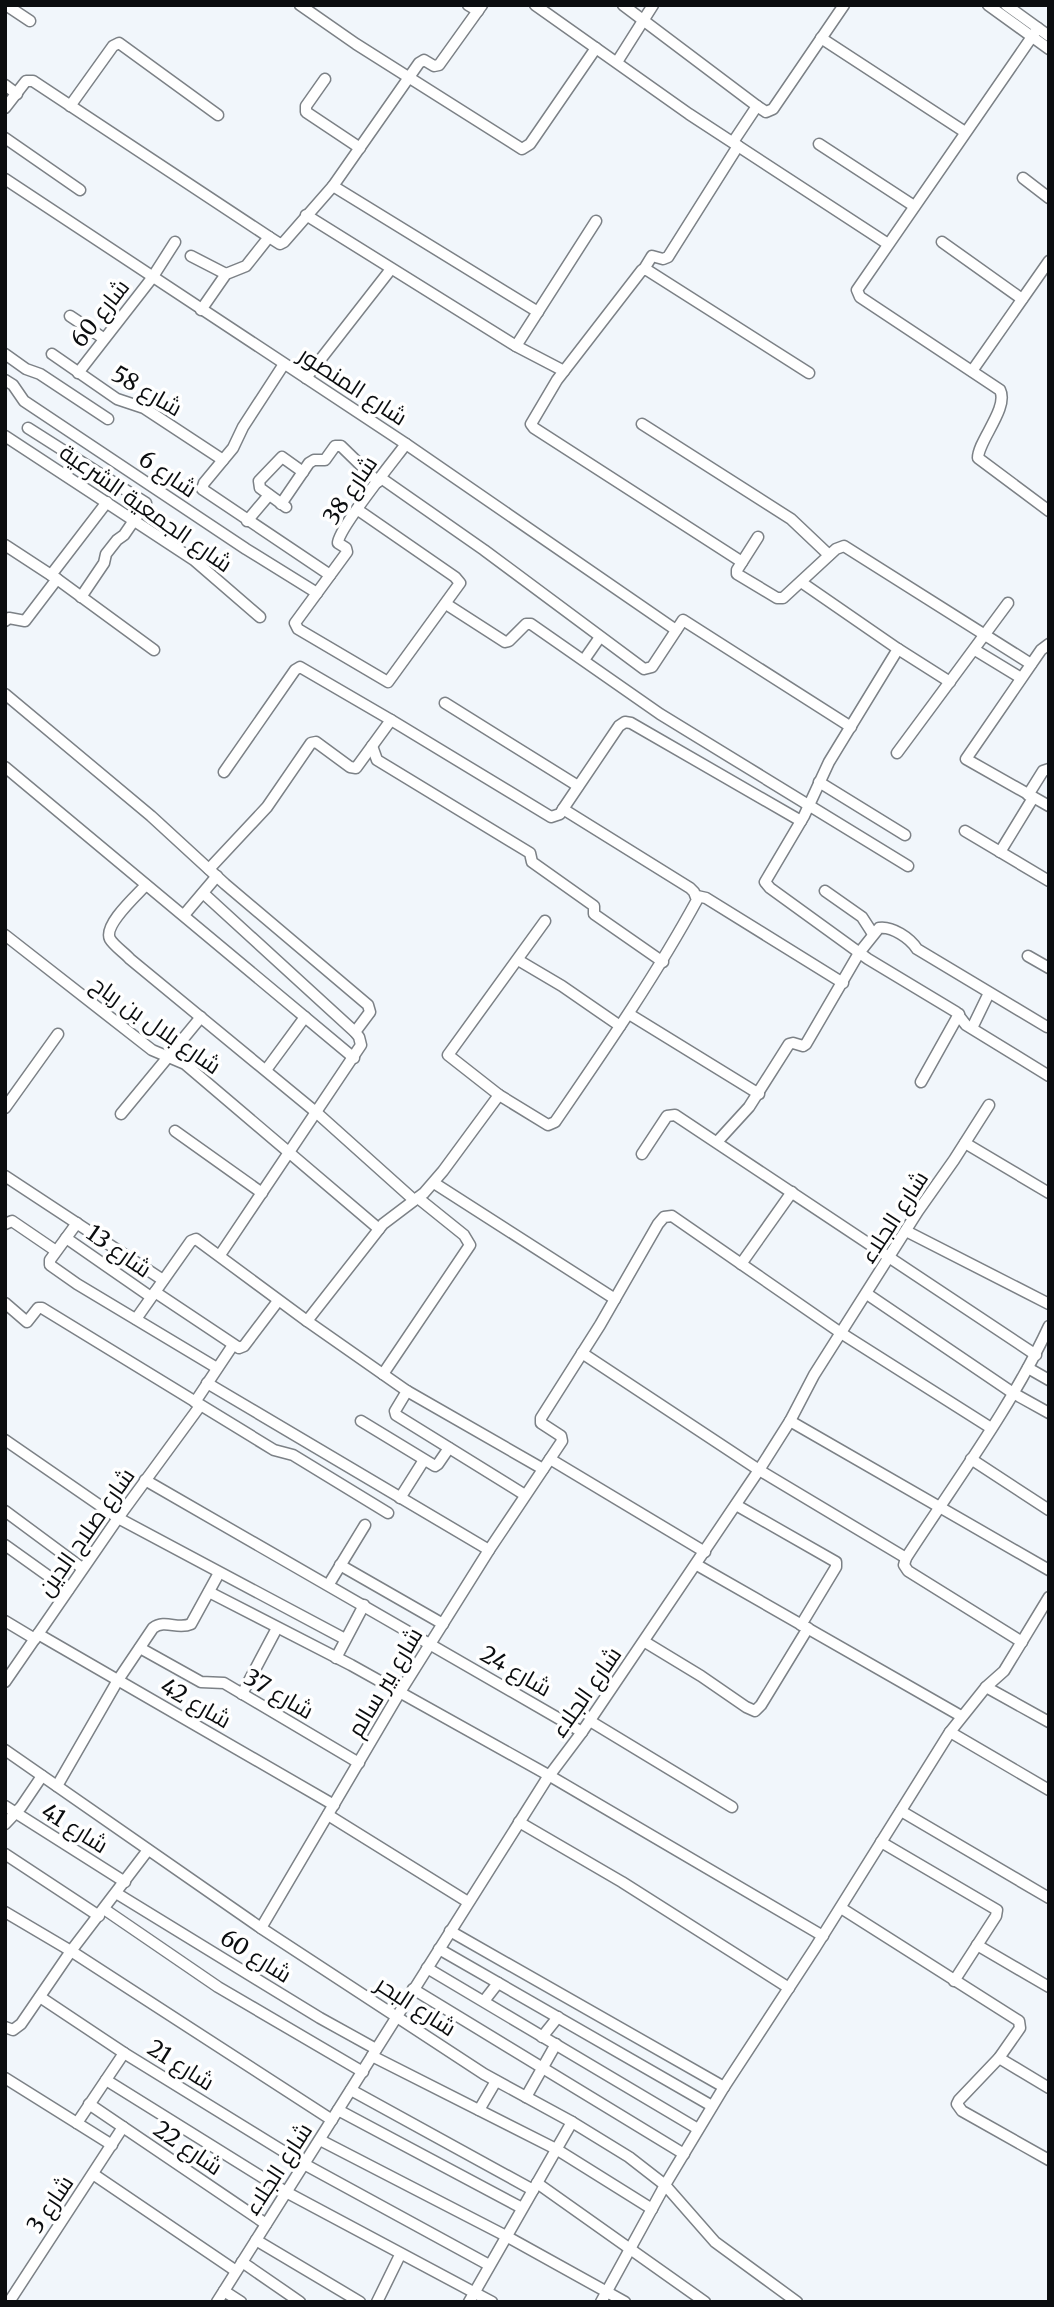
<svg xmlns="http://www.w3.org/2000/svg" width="1054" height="2307" font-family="Merriweather,Cairo,serif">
<rect width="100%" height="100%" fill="#f1f6fb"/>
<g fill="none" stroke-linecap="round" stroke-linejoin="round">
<g stroke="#7c8186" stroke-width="13">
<g id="minor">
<polyline points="6,5 30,21"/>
<polyline points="300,5 356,44 522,149 530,144 596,48"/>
<polyline points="468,5 478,11"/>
<polyline points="535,5 689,114 888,244"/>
<polyline points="623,5 757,106 733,142"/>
<polyline points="988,5 1049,49"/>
<polyline points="1006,5 1049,36"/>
<path d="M1038,28L857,290L860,297L1000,390C1009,408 978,441 978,458L1049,511"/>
<polyline points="821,38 965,132"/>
<polyline points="617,62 653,5"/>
<polyline points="325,79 306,106 306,112 360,148"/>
<polyline points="5,85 17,94"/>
<polyline points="70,106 113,46 119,43 218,115"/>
<polyline points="757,106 766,112 773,109 844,5"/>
<polyline points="5,108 26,81 33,81 269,237"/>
<polyline points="5,138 80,190"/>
<polyline points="819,144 914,206"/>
<polyline points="1023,178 1049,198"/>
<polyline points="5,179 406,444 676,630"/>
<polyline points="333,186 538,312"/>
<polyline points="306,215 516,346 596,221"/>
<polyline points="942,242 1022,299"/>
<polyline points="191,256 226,274"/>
<polyline points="644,269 652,256 663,259 668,257 738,146"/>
<polyline points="201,310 226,274 246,266 269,237 280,244 284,242 333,186 419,63 424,60 434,66 439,65 482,5"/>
<polyline points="70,316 103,338"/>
<polyline points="516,346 564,371"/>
<polyline points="5,354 26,369 40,374 108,419"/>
<polyline points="52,354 117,399 144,408 223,460"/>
<polyline points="284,364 243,427 233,448 204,483 202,489 330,575"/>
<polyline points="972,371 1049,261"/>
<polyline points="78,373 152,278 175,242"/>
<polyline points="306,378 391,269"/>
<polyline points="5,380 13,385 24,401 246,549 317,593"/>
<polyline points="642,424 791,519 829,555"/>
<polyline points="28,428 146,503 124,535 117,540 106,554 104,563 81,597"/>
<polyline points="5,436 194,560 260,617"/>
<polyline points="381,478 484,550 644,669 652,667 683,620 851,727"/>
<polyline points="281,504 309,463 314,460 325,460 335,446 341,446 378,482"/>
<polyline points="286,507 260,488 259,481 282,457 303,472"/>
<path d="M358,510L455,577L460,583L388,682L298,629L295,623L347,552L346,548L338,543C338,529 394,460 406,444"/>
<polyline points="247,521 269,495"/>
<polyline points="758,537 737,570 737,574 777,598 783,598 836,549 844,546 1031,664"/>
<polyline points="5,545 57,579 154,650"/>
<polyline points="742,562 534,428 531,424 557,380 642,270 647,270 809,373"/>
<polyline points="51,575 107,502"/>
<polyline points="801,582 898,649 950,682"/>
<polyline points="446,604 505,642 509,641 526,624 531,624 660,714 908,866"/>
<polyline points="5,621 9,618 25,621 57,579"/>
<polyline points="1049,644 1041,650 966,759 1049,806"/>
<polyline points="898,649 829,762 804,816 765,882 770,888 868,959 956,1012 966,1025 1049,1076"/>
<polyline points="975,650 1021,678"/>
<polyline points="584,660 600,637"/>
<polyline points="5,694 151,816 225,884 368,1005 370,1012 355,1032"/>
<polyline points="445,703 578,786"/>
<polyline points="372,746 377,760 530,853 532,862 594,906 594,914 663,962"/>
<polyline points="897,753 1008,603"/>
<polyline points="5,767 354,1058"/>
<polyline points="224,772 295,670 300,667 391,720"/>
<polyline points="819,782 905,835"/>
<polyline points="1028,795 1043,771 1049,769"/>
<polyline points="965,831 1049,881"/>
<polyline points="1000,852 1033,798"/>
<polyline points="209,869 267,807 311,743 316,742 350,767 356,768 391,720 551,817 560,814 563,809"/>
<path d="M146,885C137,895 103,925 110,939C114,946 125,953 130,959L317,1113L414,1200"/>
<polyline points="825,891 862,917 873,934"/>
<polyline points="203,893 355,1032 359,1037 361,1045 220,1255"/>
<polyline points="697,896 706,898 843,983"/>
<polyline points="184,915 217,876"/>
<path d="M545,921L448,1055L499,1095L548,1125L555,1122C605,1049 655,977 697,900L694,892L690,888L563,809L619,726L625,722L631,723L801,821"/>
<polyline points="5,935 152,1050 185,1064 379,1229"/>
<polyline points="1028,956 1049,968"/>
<polyline points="518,960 562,986 620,1026"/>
<polyline points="629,1014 759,1094"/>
<polyline points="972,1028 989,993"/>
<polyline points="266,1070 305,1017"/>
<polyline points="921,1082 959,1014"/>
<polyline points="5,1108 58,1034"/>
<polyline points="121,1114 201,1017"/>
<polyline points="175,1131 262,1193"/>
<path d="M717,1142L749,1107L789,1044L793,1043L803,1046L806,1044L859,953L879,928C892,926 910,938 917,949L1047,1027"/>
<polyline points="965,1143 1049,1193"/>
<polyline points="642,1154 667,1116 675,1115 1036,1355"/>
<polyline points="5,1176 163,1280"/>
<polyline points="434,1183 615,1299"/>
<polyline points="77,1223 50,1260 50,1265 77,1284 217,1368"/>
<polyline points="5,1224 12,1221 56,1251"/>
<polyline points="906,1231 1049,1304"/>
<polyline points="66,1238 151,1297"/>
<polyline points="741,1264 792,1192"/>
<polyline points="155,1292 239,1348 244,1346 278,1301"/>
<polyline points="867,1294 1013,1393 1049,1413"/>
<polyline points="5,1303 27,1322 38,1308 42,1308 274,1450 293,1455 388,1513"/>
<polyline points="136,1319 191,1241 196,1239 307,1321 383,1224 424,1193 443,1171 499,1095"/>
<polyline points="307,1321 407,1391 543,1469"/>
<polyline points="582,1353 759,1470 906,1558"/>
<polyline points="1028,1368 1049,1380"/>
<polyline points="383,1374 470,1245 464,1235 418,1198"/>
<polyline points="207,1383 489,1550"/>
<polyline points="407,1391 395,1411 396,1415 525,1495"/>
<polyline points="195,1402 233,1345"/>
<polyline points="361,1421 435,1466 438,1464 449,1448"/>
<polyline points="790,1421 1049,1570"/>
<polyline points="5,1440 118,1518 345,1639"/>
<polyline points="550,1459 705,1552"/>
<polyline points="971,1459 1049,1510"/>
<polyline points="145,1480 582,1732"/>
<polyline points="400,1498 424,1460"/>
<polyline points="736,1505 836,1562 836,1567 801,1625"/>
<polyline points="5,1511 82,1568"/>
<polyline points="5,1545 68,1590"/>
<polyline points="340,1565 443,1624"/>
<polyline points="697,1565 961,1716"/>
<polyline points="329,1584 365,1525"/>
<polyline points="209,1592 351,1665 550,1776 823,1936"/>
<polyline points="5,1621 35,1639"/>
<polyline points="38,1634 334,1805"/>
<polyline points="645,1642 701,1676 746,1707 755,1711 761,1705 808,1628"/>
<path d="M1022,1642L908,1571L904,1565L906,1558C955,1482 1011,1408 1049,1326"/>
<polyline points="140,1648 201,1682 224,1683 359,1763"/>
<polyline points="336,1658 364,1605"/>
<polyline points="5,1682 118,1518 200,1406"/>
<polyline points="986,1687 1049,1722"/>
<polyline points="242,1694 277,1628"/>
<polyline points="590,1721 732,1807"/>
<polyline points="950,1732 1049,1790"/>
<polyline points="5,1750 261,1928 484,2074 572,2122 629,2157 665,2185 715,2242 797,2302"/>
<path d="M57,1786L118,1680L153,1628C165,1619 178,1630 191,1624L219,1573"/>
<polyline points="5,1806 125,1882"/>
<polyline points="901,1811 1049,1898"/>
<polyline points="328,1815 468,1902"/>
<polyline points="519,1822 622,1882 789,1988"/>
<polyline points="5,1824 21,1807 42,1776"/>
<polyline points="881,1842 997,1910 996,1916 954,1981"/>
<polyline points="5,1854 99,1916"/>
<polyline points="116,1893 320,2018 376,2049"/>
<polyline points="841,1908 1019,2021 1020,2028 999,2058 959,2100 957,2104 962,2111 1049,2160"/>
<polyline points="104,1909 218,1987 363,2072"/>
<polyline points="5,1912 71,1951 332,2120"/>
<polyline points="261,1928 400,1692 489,1550 562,1441 561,1436 541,1423 541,1418 600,1325 658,1224 664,1217 672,1216 841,1333 991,1428"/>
<polyline points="450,1931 724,2087"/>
<polyline points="977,1945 1049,1987"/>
<polyline points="439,1949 712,2106"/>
<polyline points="427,1968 698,2129"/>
<polyline points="413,1989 684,2154"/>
<polyline points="40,1997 124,2053 304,2164 489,2265"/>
<polyline points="484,2001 498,1983"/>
<polyline points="5,2027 13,2030 21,2024 71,1951 148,1850"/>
<polyline points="542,2037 558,2017"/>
<polyline points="372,2056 556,2149 652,2209"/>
<polyline points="999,2058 1049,2088"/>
<polyline points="5,2078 112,2145"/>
<polyline points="106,2080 286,2192 492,2302"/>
<polyline points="351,2090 533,2190"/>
<polyline points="526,2097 556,2044"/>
<polyline points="89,2104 266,2224"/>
<polyline points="338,2110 522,2208"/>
<polyline points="479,2110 496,2081"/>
<polyline points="77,2123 124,2053"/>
<polyline points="320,2140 506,2236 625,2302"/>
<polyline points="93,2174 236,2271"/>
<polyline points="537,2183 705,2302"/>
<polyline points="256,2240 360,2302"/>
<polyline points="242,2262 300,2302"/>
<polyline points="224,2291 241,2302"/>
<polyline points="9,2302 123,2127"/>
<polyline points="217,2302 546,1780 582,1732 759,1470 790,1421 814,1375 918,1211 954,1160 989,1105"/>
<polyline points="377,2302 400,2255"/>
<polyline points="469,2302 572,2122"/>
<polyline points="601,2302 665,2185 724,2087 815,1948 950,1732 986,1687 1004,1671 1049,1597"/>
</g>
</g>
<use href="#minor" stroke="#fff" stroke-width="10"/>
</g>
<g text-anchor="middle" stroke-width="7" stroke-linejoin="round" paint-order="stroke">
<g font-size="23" fill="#0b0d0f" stroke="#fff">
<text transform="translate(100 313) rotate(-52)" y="8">شارع 60</text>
<text transform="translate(353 386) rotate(33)" y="8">شارع المنصور</text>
<text transform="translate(147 391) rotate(30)" y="8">شارع 58</text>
<text transform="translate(168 474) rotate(34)" y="8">شارع 6</text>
<text transform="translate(350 490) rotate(-56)" y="8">شارع 38</text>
<text transform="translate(146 508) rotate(35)" y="8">شارع الجمعية الشرعية</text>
<text transform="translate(156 1025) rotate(35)" y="8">شارع بلال بن رباح</text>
<text transform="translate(894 1217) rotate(-57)" y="8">شارع الجلاء</text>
<text transform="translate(119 1251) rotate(35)" y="8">شارع 13</text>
<text transform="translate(86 1532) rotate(-55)" y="8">شارع صلاح الدين</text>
<text transform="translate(516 1671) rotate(30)" y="8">شارع 24</text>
<text transform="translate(385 1682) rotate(-59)" y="8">شارع بير سالم</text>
<text transform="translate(586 1692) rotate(-55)" y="8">شارع الجلاء</text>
<text transform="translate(279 1694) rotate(30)" y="8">شارع 37</text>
<text transform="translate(196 1703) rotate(30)" y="8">شارع 42</text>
<text transform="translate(75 1828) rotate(32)" y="8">شارع 41</text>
<text transform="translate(256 1956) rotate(32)" y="8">شارع 60</text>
<text transform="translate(416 2006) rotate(33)" y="8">شارع البحر</text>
<text transform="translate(181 2065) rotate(32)" y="8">شارع 21</text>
<text transform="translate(188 2148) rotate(34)" y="8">شارع 22</text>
<text transform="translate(278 2169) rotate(-57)" y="8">شارع الجلاء</text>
<text transform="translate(50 2204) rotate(-56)" y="8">شارع 3</text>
</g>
</g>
<rect width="1054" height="2307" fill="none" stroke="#0b0d0f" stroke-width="14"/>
</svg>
